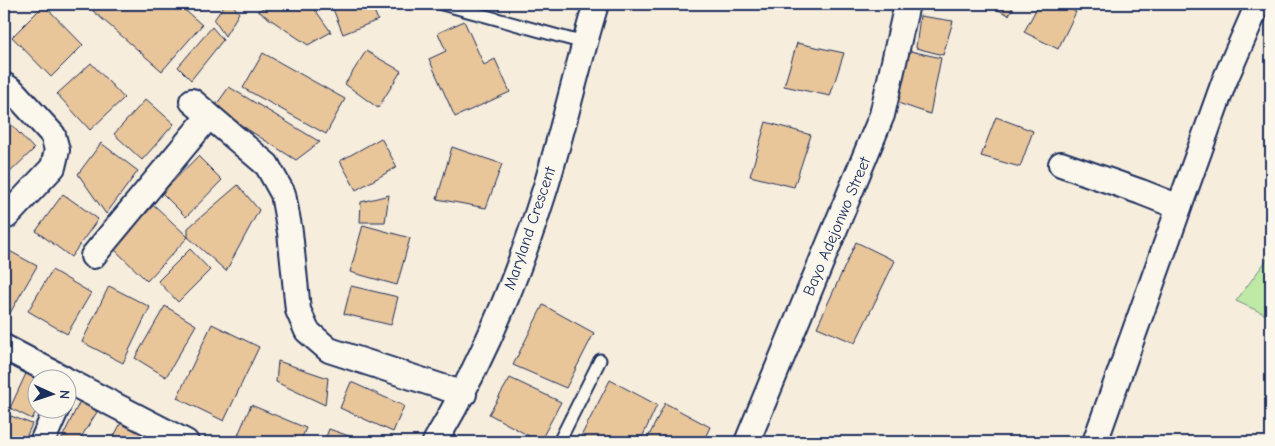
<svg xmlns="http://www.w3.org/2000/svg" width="1275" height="446" font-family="'Comic Neue',sans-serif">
<rect width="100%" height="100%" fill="#f7eddc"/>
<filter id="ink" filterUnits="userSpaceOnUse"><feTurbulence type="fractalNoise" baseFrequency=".02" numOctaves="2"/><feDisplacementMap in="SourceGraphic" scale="10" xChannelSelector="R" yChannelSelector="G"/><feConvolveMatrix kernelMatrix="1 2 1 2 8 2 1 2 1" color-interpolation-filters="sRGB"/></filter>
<g filter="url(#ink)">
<polygon fill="#bfe9a6" stroke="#6d8c82" points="1271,254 1271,317 1236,301"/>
<g fill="#e9c59a" stroke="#1b2f5e">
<polygon points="99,4 180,4 179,5 202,25 162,71 93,11"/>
<polygon points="225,4 232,4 239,13 225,36 214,20"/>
<polygon points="270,4 311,4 331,32 308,45 258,11"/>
<polygon points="331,4 371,4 378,20 343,34"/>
<polygon points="985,4 1014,4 1009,15"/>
<polygon points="1039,4 1061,4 1076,12 1058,49 1024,32"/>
<polygon points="44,5 83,45 51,77 12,37"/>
<polygon points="920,16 953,21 943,55 916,48"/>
<polygon points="464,21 484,65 495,59 510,92 455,117 429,59 446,51 438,33"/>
<polygon points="212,27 223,40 191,80 178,67"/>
<polygon points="797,43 844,53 830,96 784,86"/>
<polygon points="906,50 941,58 930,114 898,103"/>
<polygon points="366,51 401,71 378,108 345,84"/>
<polygon points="263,53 345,99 326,134 243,88"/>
<polygon points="91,63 124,98 90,130 57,94"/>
<polygon points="229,87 320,142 296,160 214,108"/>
<polygon points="146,99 174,124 142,160 114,134"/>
<polygon points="4,117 34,149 4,178"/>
<polygon points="996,117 1033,131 1020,167 981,156"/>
<polygon points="766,122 811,135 794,187 750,176"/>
<polygon points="381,138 397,167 356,190 340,161"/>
<polygon points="101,143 138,171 106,214 78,174"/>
<polygon points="452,147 502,164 486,208 437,199"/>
<polygon points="198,156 222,180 186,217 162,193"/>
<polygon points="238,185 259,210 226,271 188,237 188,228"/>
<polygon points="63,194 98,219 71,257 36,231"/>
<polygon points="389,195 385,222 360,222 361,202"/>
<polygon points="154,205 188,237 147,281 113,248"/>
<polygon points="363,225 410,238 397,285 350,272"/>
<polygon points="856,242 895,261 855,343 817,327"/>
<polygon points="4,248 37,266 10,313 4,310"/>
<polygon points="190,249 210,270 178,302 158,281"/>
<polygon points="52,270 91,293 67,334 28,311"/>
<polygon points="109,286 150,307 123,363 82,342"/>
<polygon points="351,286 398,297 391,325 344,314"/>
<polygon points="543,305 594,333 566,388 513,365"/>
<polygon points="165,306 196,325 166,377 135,358"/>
<polygon points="212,324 259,347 224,421 177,398"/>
<polygon points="278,361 328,378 325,405 276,382"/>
<polygon points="30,365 51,378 38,378 38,408 32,419 10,408"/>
<polygon points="510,378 561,402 540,442 489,414"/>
<polygon points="610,380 657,405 640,442 578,442"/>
<polygon points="351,382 404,406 393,432 340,408"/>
<polygon points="81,399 97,412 78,442 60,442"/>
<polygon points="665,403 710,427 703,442 646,442"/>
<polygon points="251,405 306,428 300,442 256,442 238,435"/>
<polygon points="11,416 32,424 24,442 4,442 4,435"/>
<polygon points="124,417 153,431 147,442 111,442"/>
<polygon points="329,429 366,442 324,442"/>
</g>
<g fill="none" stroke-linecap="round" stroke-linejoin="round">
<g stroke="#1b2f5e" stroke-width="15">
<g id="lane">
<polyline points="442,4 584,43"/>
<polyline points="559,442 600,360"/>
</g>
</g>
<g stroke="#1b2f5e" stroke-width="28">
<g id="street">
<polyline points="4,85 13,91 53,135 57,150 53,167 7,216"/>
<polyline points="192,101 267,165 283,194 290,232 298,310 307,331 329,350 464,394"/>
<polyline points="1061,164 1141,192 1179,207"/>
<polyline points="93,256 209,116"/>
<polyline points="4,347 63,378"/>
<polyline points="68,381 186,442"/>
<polyline points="42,442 57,408"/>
<path d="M435,442C482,363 519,274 546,186C564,126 578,64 596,4"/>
<polyline points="747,442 882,115 907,4"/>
<polyline points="1095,442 1224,82 1258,4"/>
</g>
</g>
<use href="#lane" stroke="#fbf7ec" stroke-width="11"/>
<use href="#street" stroke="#fbf7ec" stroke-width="24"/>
</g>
</g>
<g text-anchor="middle" stroke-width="4" stroke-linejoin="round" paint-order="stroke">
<g font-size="16" fill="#1b2f5e" stroke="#fbf7ec">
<text transform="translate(836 226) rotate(-67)" y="6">Bayo Adejonwo Street</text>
<text transform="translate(529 228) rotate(-71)" y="6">Maryland Crescent</text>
</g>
</g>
<rect width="1275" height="446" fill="none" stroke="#fbf7ec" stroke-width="20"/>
<rect x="10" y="10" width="1255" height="426" fill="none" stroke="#1b2f5e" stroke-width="2" filter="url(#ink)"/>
<g transform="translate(52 394) rotate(93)"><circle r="24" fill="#fbf7ec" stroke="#a1a7b3"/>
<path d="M0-4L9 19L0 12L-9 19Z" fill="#1b2f5e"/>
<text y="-8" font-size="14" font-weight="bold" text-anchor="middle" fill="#1b2f5e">N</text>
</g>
</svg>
